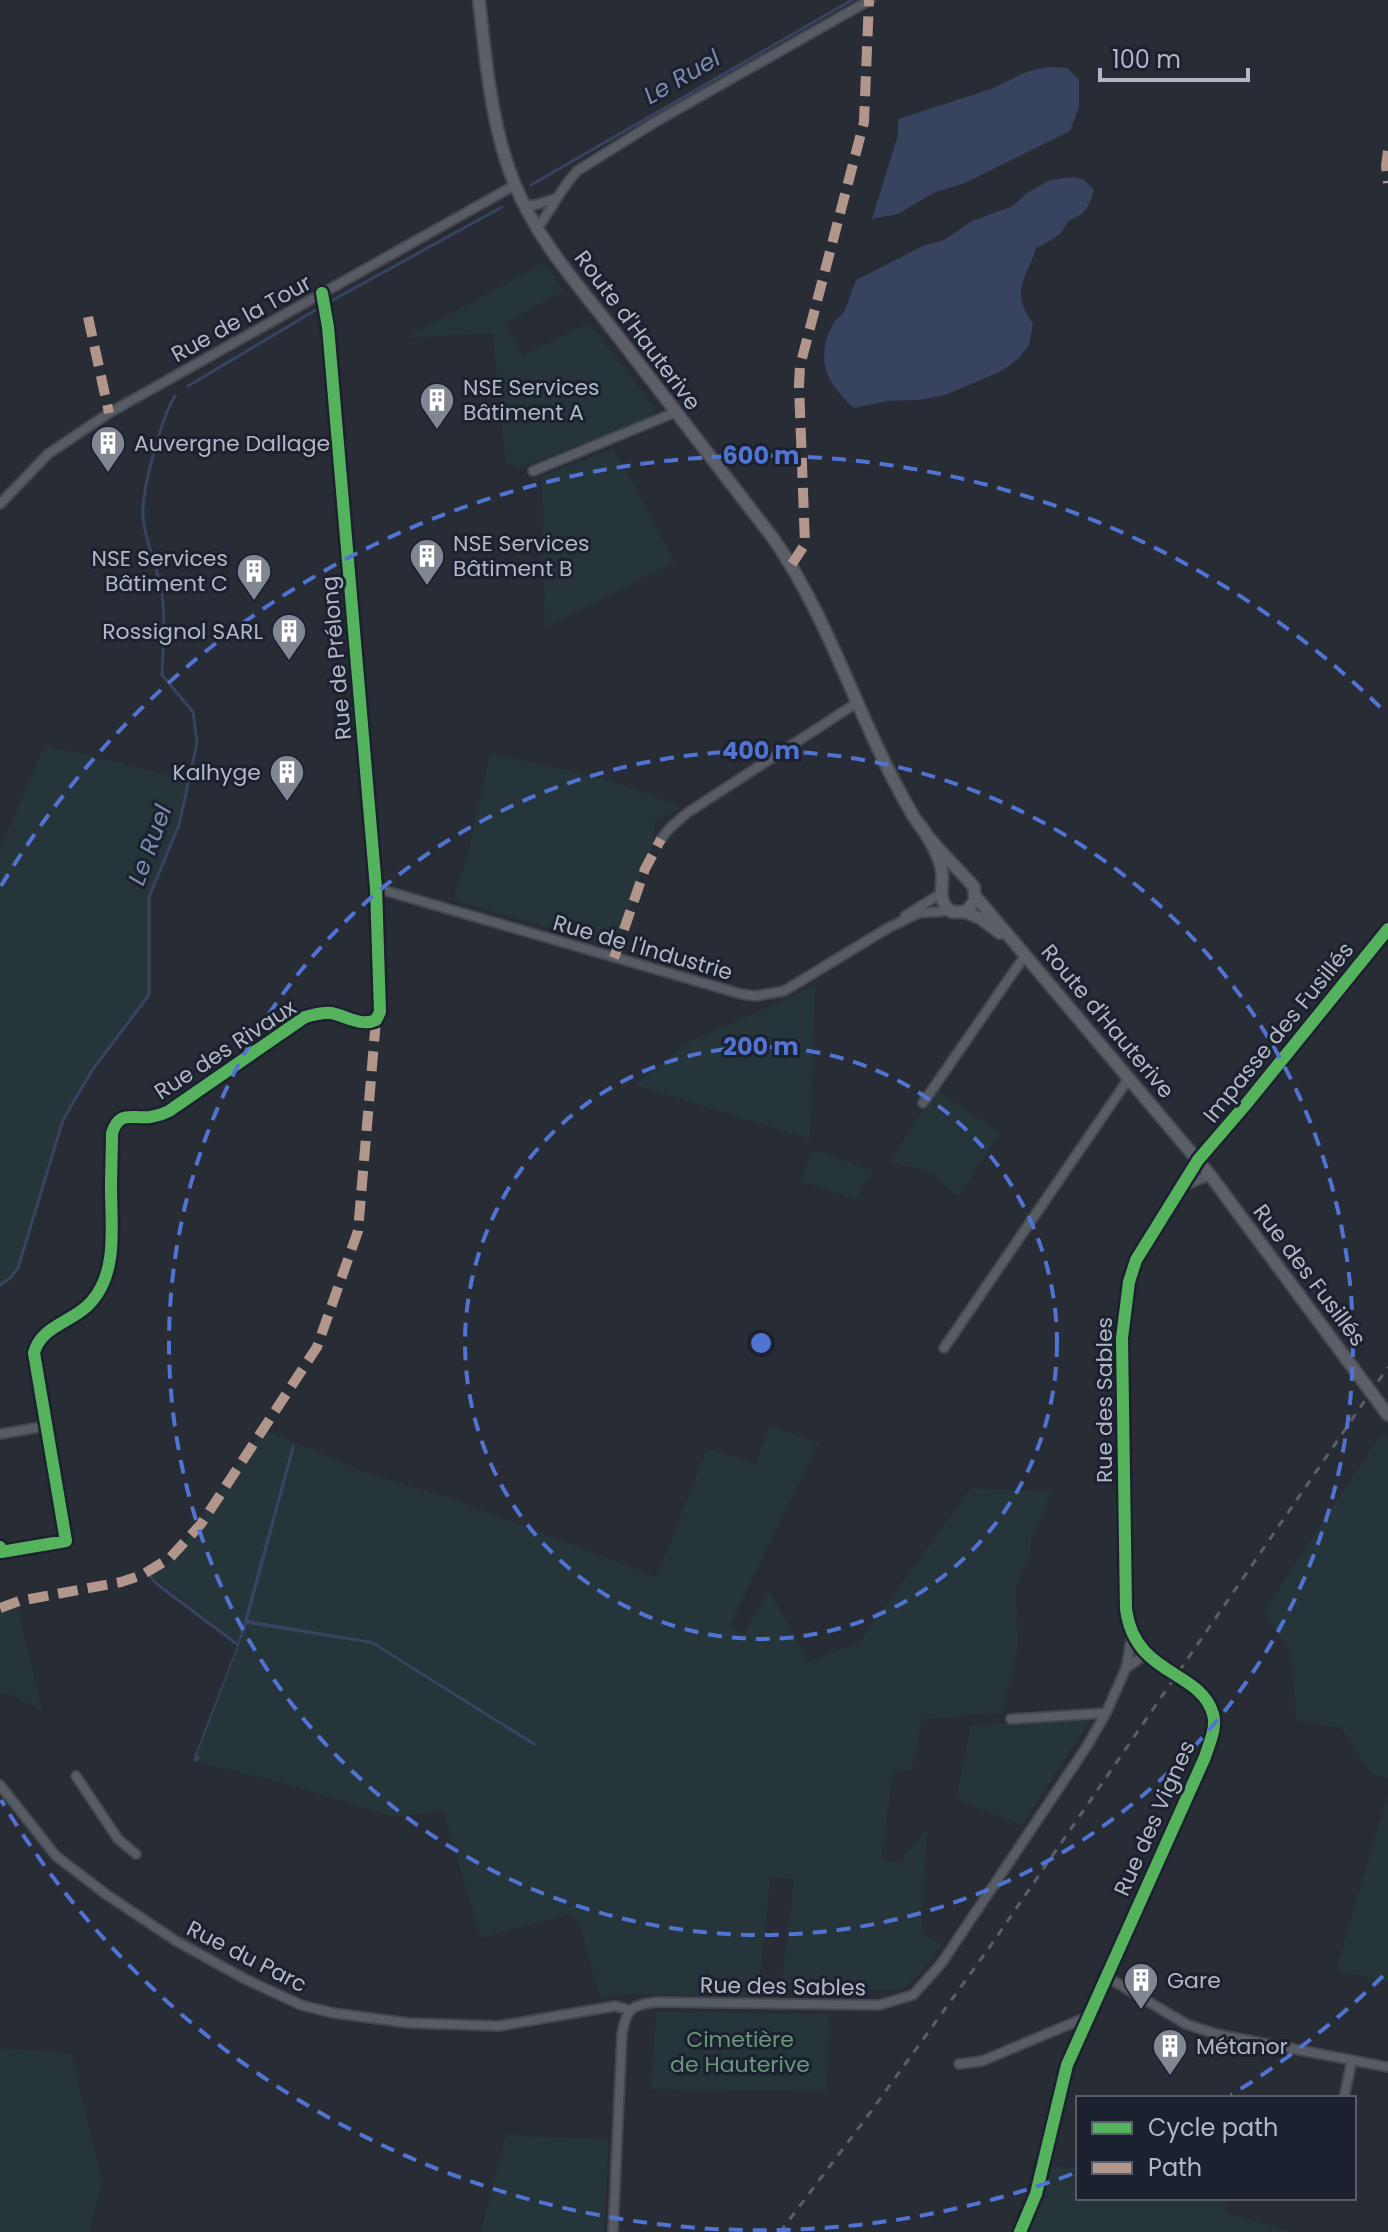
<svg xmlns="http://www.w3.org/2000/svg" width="1388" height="2232" font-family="Poppins,sans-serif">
<rect width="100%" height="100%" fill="#282c35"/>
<g fill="#25353a">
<polygon points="544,263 564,291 506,322 522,356 589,323 655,408 652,418 518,468 506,463 493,333 406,338"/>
<polygon points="614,449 675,562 545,628 542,476"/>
<polygon points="45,745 189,780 179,825 149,897 149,995 93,1069 63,1120 18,1268 9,1279 0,1285 0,849"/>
<path d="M490,754C554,768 620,778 680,808L666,817L655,818L654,842L646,859L631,907L615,946L453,900L468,853Z"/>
<polygon points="815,985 810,1139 635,1085 688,1042 751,1015"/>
<polygon points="936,1089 1001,1133 958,1196 928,1171 890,1162"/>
<polygon points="813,1150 873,1171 855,1200 801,1181"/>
<polygon points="770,1426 819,1443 730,1625 743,1635 769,1591 809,1662 860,1641 971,1488 1051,1492 1040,1523 1030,1541 1031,1551 1016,1588 1018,1647 1002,1713 922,1719 912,1771 893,1772 881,1860 899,1862 927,1829 921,1934 942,1943 922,1972 904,1989 781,1989 794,1880 771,1875 757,1997 640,1994 600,1997 580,1926 570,1914 481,1938 443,1811 393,1817 280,1782 197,1762 197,1756 238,1643 151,1575 175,1557 263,1429 364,1472 456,1500 657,1577 707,1448 756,1464"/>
<polygon points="1383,1431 1388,1439 1388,1779 1371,1774 1341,1728 1296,1720 1291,1654 1265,1613 1284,1580"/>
<polygon points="17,1605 42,1710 6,1692 0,1694 0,1612"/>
<polygon points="1091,1719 1022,1825 956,1800 971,1725"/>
<polygon points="1388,1793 1388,1982 1336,1970"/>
<polygon points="656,2011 829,2015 826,2092 651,2089"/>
<polygon points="0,2048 71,2053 102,2181 89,2232 0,2232"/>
<polygon points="506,2135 609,2140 604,2232 481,2232"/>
<polygon points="1048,2165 1078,2169 1078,2198 1226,2198 1224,2213 1296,2232 1030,2232"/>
</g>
<g fill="#37435f">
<polygon points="1047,67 1067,68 1079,80 1079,107 1070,131 965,183 933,193 898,214 872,219 898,135 898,119 991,89 1026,72"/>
<path d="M1074,177L1083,179L1094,190C1089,207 1085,215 1068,221C1062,237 1049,241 1036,248C1025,282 1010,291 1033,324L1029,345L1019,358L1002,371L945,395L919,400L887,401L854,408C827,384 814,359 833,324C836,318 842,316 845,310C849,300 852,289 856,280L923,246L944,240L972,221L1013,206L1027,193L1050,180Z"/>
<polygon points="292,1445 295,1446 248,1620 372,1641 537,1744 534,1746 372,1644 247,1624 197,1755 200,1757 197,1762 193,1760 237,1646 158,1587 149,1577 151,1575 157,1582 238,1643"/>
</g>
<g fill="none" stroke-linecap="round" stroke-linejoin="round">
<g stroke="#37435f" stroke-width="3">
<polyline points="531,185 852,0"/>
<polyline points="333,300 502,207"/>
<polyline points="188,386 319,308"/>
<path d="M0,1285L9,1279L18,1268L63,1120L93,1069L149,995V897L179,825L197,743L193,712L162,675C163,646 166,616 161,588C157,566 143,536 143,515C142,488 161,419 175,396"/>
</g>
<g stroke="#44474e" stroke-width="12">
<g id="minor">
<polyline points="525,205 535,205 557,198"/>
<path d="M538,227C552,209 561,188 577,171L657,121L870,0"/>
<polyline points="533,471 676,412"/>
<polyline points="0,504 48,454 109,413 515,185"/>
<polyline points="661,839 670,828 687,813 858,702"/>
<polyline points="376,888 741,994 755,996 784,991 888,928 919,913 949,911"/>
<polyline points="905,916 940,894"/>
<polyline points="923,1103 1026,954"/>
<polyline points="1184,1186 1210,1175"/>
<polyline points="944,1348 1129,1078"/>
<polyline points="0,1434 46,1426"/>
<path d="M0,1547L1,1552L66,1541L34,1353C41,1325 75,1322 92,1301C118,1271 111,1225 111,1188C111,1170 112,1151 112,1133C120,1110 131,1119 150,1117C157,1116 163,1114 169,1111L305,1017C314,1015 322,1012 331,1013C347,1016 361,1027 376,1020L380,1012L376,888L328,327L322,293"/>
<polyline points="1126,1668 1146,1654"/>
<polyline points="1011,1719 1106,1713"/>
<polyline points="76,1776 118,1839 136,1854"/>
<polyline points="0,1785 56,1856 107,1895 176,1941 247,1980 301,2005 333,2013 409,2023 499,2026 615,2006 630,2010"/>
<polyline points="1107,1977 1186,2024 1216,2034 1388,2067"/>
<polyline points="959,2064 982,2061 1087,2017"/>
<polyline points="1344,2098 1352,2060"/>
<path d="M613,2232L622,2034C626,2009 631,2005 656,2002L879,2005L913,1995L941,1964L1087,1746L1106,1713L1126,1668L1132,1635"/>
<path d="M1020,2232L1036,2194L1067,2065L1205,1757C1209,1744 1217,1728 1213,1714C1200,1669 1135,1677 1126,1609L1122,1338L1129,1282L1136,1260L1198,1160L1247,1103L1388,929"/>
</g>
</g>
<g stroke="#44474e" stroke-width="15">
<g id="secondary">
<path d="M479,0C486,62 491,127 515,185C537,239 578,285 613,330C667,400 720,469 773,538C833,624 860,727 914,817C930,843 954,864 974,887L975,901L965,912H952C934,900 946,884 941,866C937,851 929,839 921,826"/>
<polyline points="976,897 1210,1175 1388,1415"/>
<polyline points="965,912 980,918 1000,933"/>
</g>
</g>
<use href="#minor" stroke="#575b63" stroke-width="8"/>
<use href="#secondary" stroke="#5c5e68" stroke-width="11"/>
<polyline stroke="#5b5e66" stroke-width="3" stroke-dasharray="8 8" stroke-linecap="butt" points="780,2232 864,2121 989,1948 1388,1367"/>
<g stroke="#b2968c" stroke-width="10" stroke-dasharray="20 10" stroke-linecap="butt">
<polyline points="1388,151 1386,166 1388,183"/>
<polyline points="88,317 109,413"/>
<polyline points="792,564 805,544 799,385 800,366 864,122 869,0"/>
<polyline points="614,958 645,869 661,839"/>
<polyline points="0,1608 19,1601 121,1582 142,1575 170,1558 201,1524 317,1347 358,1231 376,1020"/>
</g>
<g stroke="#1c212f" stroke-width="17">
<g id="cycleway">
<path d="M0,1547L1,1552L66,1541L34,1353C41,1325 75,1322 92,1301C118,1271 111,1225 111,1188C111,1170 112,1151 112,1133C120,1110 131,1119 150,1117C157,1116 163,1114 169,1111L305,1017C314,1015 322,1012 331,1013C347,1016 361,1027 376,1020L380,1012L376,888L328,327L322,293"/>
<path d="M1020,2232L1036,2194L1067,2065L1205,1757C1209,1744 1217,1728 1213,1714C1200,1669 1135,1677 1126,1609L1122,1338L1129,1282L1136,1260L1198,1160L1247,1103L1388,929"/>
</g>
</g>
<use href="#cycleway" stroke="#56b35d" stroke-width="12"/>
</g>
<g fill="none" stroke="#5173d2" stroke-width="4" stroke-dasharray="14 10">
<circle cx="761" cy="1343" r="296"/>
<circle cx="761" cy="1343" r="592"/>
<path d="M1383 1976A887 887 0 0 1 1231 2095M1072 2174A887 887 0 0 1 1 1800M1 886A887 887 0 0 1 1383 710"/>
</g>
<defs>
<g id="building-pin" transform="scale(1.8)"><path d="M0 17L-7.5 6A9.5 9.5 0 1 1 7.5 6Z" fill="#818693" stroke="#1c212f"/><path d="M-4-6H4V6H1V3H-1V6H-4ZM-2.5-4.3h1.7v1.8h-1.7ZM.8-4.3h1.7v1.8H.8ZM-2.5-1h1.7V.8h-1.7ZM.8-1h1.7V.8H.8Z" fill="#fff"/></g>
</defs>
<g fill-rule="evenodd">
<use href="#building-pin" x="437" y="400"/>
<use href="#building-pin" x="108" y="443"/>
<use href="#building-pin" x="427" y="556"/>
<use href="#building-pin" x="254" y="571"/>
<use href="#building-pin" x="289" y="631"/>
<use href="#building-pin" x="287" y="772"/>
<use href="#building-pin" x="1141" y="1980"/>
<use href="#building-pin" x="1170" y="2046"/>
</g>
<g text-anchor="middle" stroke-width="6" stroke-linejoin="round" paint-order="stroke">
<g font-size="22" fill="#b1b7c6" stroke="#1c212f">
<text transform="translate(241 318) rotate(-29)" y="8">Rue de la Tour</text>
<text transform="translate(638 330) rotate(53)" y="8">Route d'Hauterive</text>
<text transform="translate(336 658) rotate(-95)" y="8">Rue de Prélong</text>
<text transform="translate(643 947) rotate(16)" y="8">Rue de l'Industrie</text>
<text transform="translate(1108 1021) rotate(50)" y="8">Route d'Hauterive</text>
<text transform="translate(1278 1032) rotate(-51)" y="8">Impasse des Fusillés</text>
<text transform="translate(225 1049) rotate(-33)" y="8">Rue des Rivaux</text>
<text transform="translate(1310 1275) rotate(53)" y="8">Rue des Fusillés</text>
<text transform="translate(1104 1400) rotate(-90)" y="8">Rue des Sables</text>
<text transform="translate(1154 1818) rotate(-66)" y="8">Rue des Vignes</text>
<text transform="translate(247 1956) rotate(27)" y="8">Rue du Parc</text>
<text transform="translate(783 1986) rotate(1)" y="8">Rue des Sables</text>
</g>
<g font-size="22" fill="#b1b7c6" stroke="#1c212f" text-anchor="start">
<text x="463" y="395">NSE Services<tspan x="463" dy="25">Bâtiment A</tspan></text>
<text x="134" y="451">Auvergne Dallage</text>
<text x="453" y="551">NSE Services<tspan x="453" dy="25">Bâtiment B</tspan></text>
<text x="228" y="566" text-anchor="end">NSE Services<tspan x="228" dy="25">Bâtiment C</tspan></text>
<text x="263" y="639" text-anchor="end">Rossignol SARL</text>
<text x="261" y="780" text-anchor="end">Kalhyge</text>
<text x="1167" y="1988">Gare</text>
<text x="1196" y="2054">Métanor</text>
</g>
<g font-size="22" fill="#699679" stroke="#1c212f">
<text x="740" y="2047">Cimetière<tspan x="740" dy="25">de Hauterive</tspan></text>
</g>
<g font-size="24" font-style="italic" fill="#7a8aad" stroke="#1c212f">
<text transform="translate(682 77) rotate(-30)" y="8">Le Ruel</text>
<text transform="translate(150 845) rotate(-70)" y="8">Le Ruel</text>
</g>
</g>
<circle cx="761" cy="1343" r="12" fill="#5173d2" stroke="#1c212f" stroke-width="4"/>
<g font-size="24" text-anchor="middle" font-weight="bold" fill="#5173d2" stroke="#1c212f" stroke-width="6" stroke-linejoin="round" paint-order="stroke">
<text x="761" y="464">600 m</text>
<text x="761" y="759">400 m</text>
<text x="761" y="1055">200 m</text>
</g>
<rect x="1076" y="2096" width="280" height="104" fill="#1c212f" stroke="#585d6b" stroke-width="2"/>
<rect x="1092" y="2122" width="40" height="12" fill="#56b35d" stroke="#585d6b" stroke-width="2"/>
<text x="1148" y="2136" font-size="24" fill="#b1b7c6">Cycle path</text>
<rect x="1092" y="2162" width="40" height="12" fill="#b2968c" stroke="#585d6b" stroke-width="2"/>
<text x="1148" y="2176" font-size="24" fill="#b1b7c6">Path</text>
<path d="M1100 68v12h148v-12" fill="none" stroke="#b1b7c6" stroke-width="4"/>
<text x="1112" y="68" font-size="24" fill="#b1b7c6" stroke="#1c212f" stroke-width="6" paint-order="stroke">100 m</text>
</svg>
